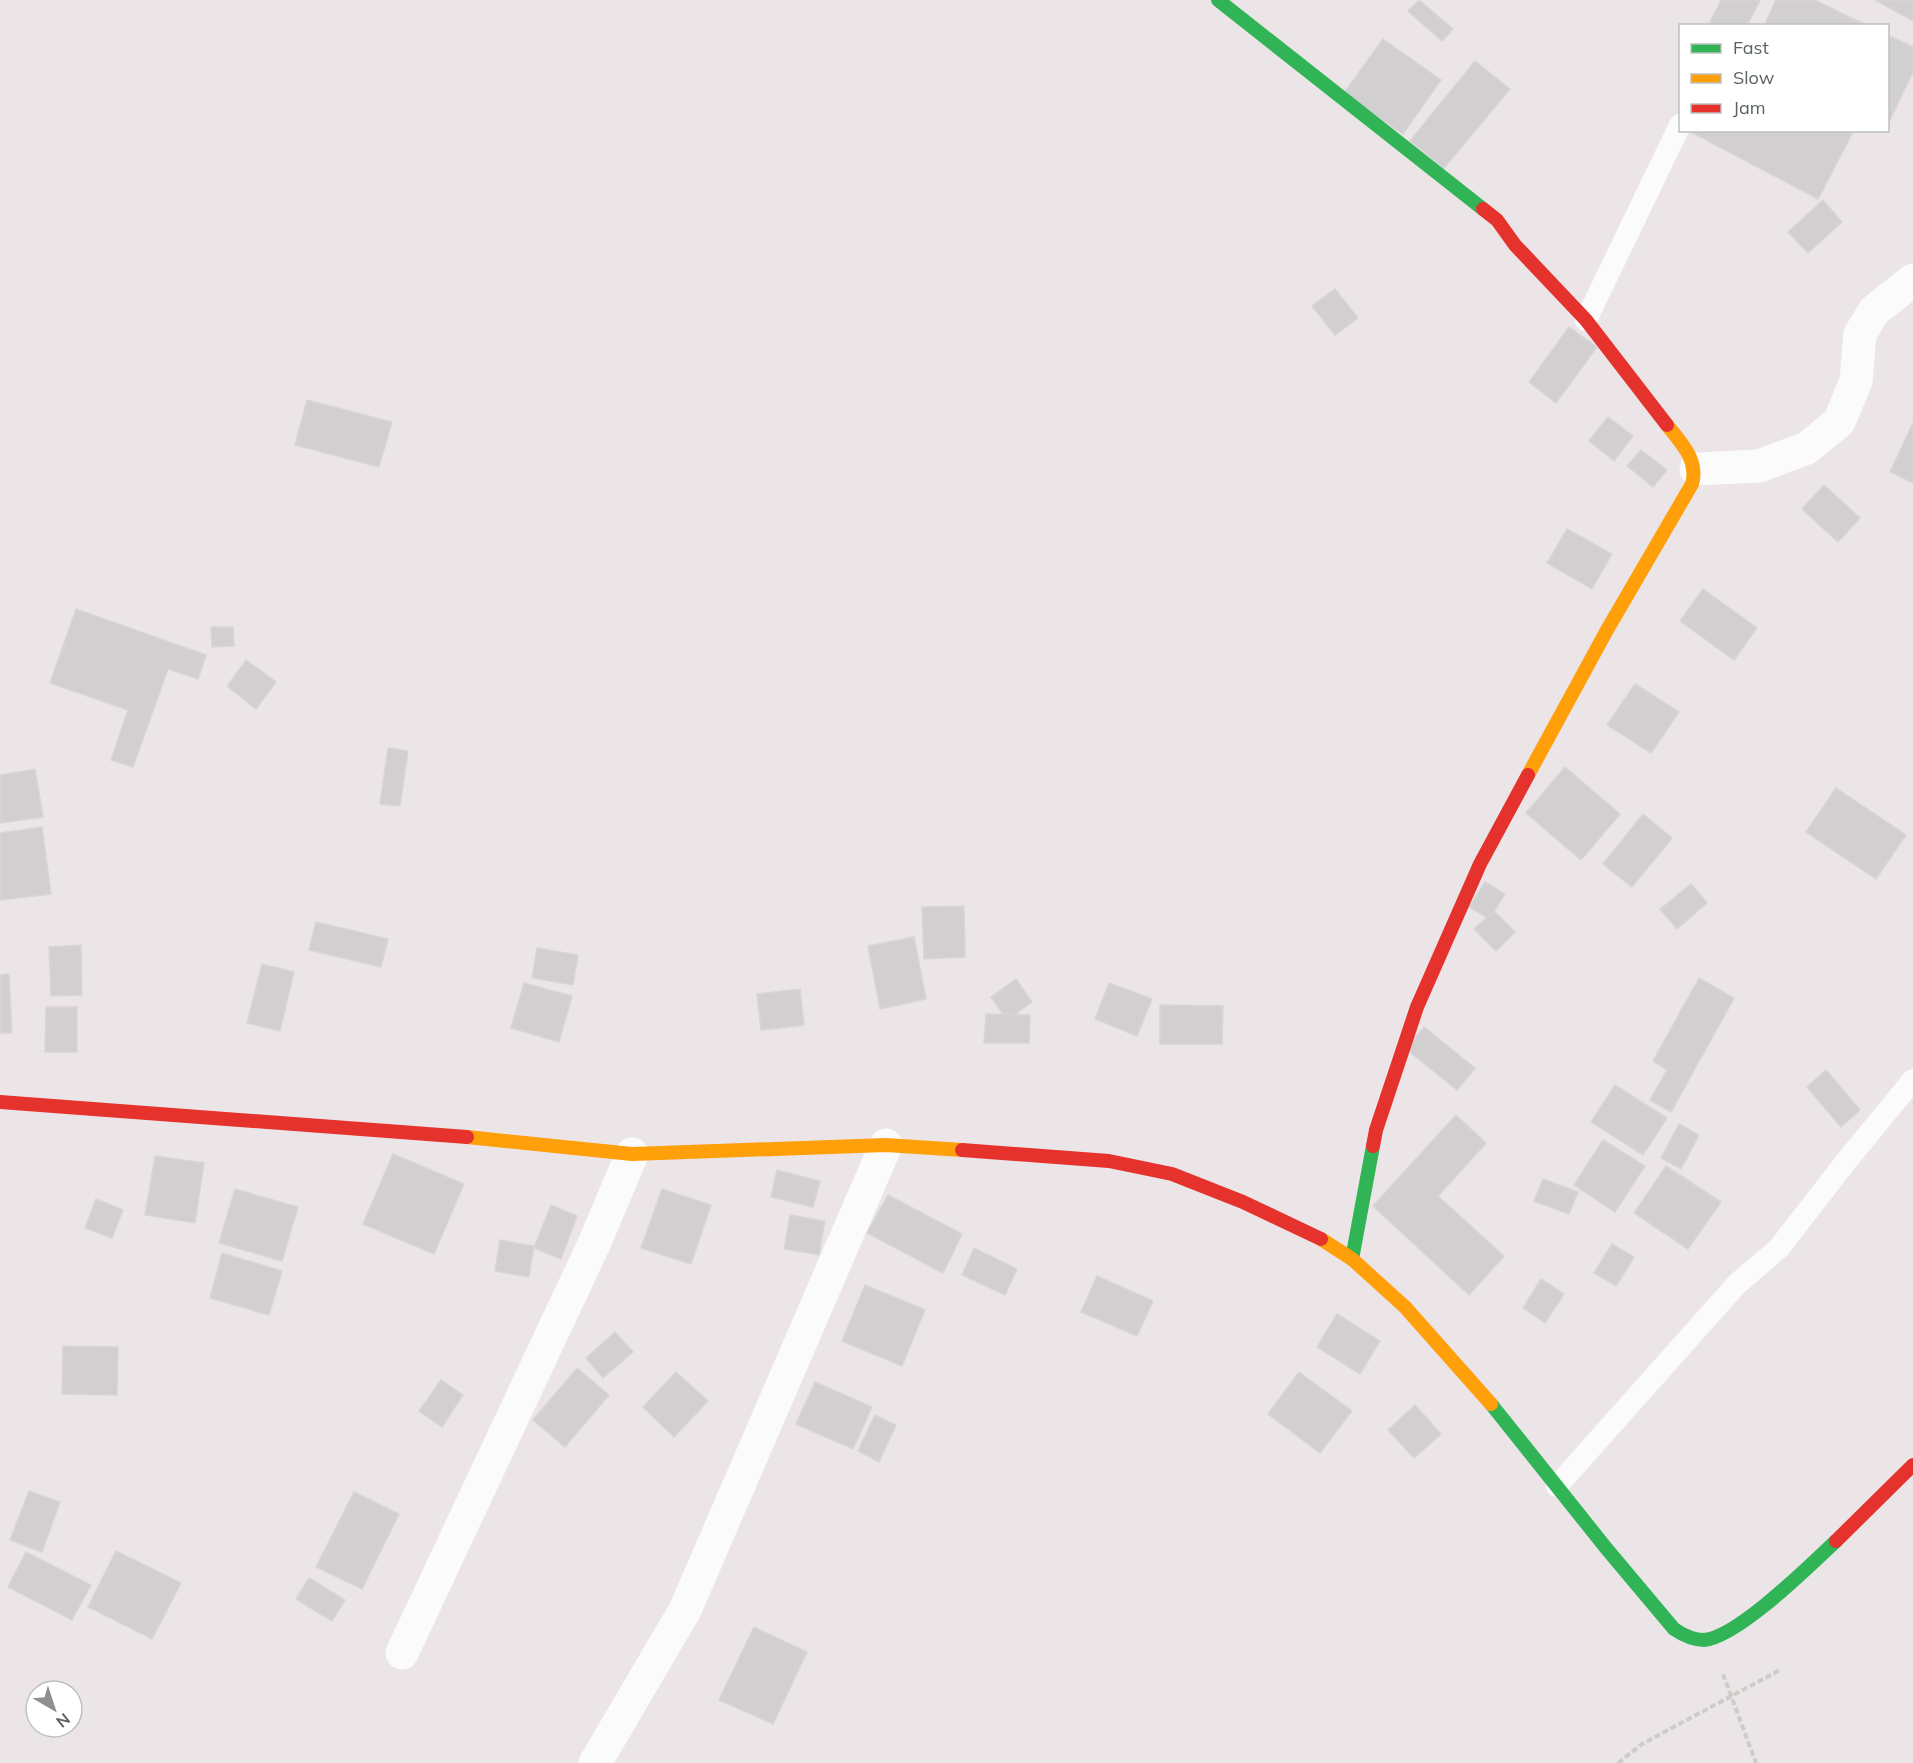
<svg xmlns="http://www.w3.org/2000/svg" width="1913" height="1763" font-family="Mulish,sans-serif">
<rect width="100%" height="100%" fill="#ebe5e8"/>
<g fill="#d2cfd0" stroke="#dad4d8" stroke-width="1.5">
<polygon points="1419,0 1453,29 1442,41 1408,11"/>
<polygon points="1721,0 1760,0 1747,26 1708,26"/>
<polygon points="1776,0 1815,0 1868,26 1764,26"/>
<polygon points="1875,0 1913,0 1913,21"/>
<polygon points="1888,35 1913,47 1913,72 1888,124"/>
<polygon points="1383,39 1441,80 1403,134 1344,93"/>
<polygon points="1475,61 1510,89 1444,168 1410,141"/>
<polygon points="1687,130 1854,130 1818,199"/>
<polygon points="1823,200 1842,222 1808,253 1788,232"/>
<polygon points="1335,289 1358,318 1335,335 1312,306"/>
<polygon points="1569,327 1597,347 1556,403 1529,382"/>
<polygon points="307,400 392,422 379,467 295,445"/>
<polygon points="1608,417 1633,436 1614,461 1589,441"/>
<polygon points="1913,423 1913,483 1890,472"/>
<polygon points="1641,450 1667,470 1653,487 1627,466"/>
<polygon points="1824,485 1860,518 1838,542 1802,509"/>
<polygon points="1567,529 1612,554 1592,589 1547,563"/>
<polygon points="1703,589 1757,628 1734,660 1680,621"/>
<polygon points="76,609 206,655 198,679 168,669 133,767 111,760 128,710 50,683"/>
<polygon points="211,627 233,627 234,646 212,647"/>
<polygon points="246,660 276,682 256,709 227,686"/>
<polygon points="1635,684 1679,712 1651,753 1607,725"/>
<polygon points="388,748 408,751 400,806 380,804"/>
<polygon points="1565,767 1620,814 1581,860 1526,813"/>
<polygon points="35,769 43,817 0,823 0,775"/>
<polygon points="1836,788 1906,835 1876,879 1806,832"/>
<polygon points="1643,814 1672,838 1632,887 1603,864"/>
<polygon points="42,827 51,894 0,900 0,833"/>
<polygon points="1485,882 1505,894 1489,919 1469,907"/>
<polygon points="1691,884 1707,903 1677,929 1660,909"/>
<polygon points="964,906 965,957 924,959 922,907"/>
<polygon points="1494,911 1515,932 1496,951 1474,929"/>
<polygon points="316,922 388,939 381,967 309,950"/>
<polygon points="914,937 926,999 880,1009 868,946"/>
<polygon points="81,945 82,995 51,996 49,947"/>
<polygon points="537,948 578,955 573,985 532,978"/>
<polygon points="262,964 294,972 280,1031 247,1023"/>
<polygon points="9,974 12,1033 0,1033 0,975"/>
<polygon points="1699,978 1734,998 1671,1112 1650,1100 1667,1070 1653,1061"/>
<polygon points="1016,979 1032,1002 1007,1020 991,997"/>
<polygon points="524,983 572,996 559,1042 511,1028"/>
<polygon points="1109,983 1152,999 1137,1036 1095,1019"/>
<polygon points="800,989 804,1025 761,1030 757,994"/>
<polygon points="1160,1005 1223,1006 1222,1044 1160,1044"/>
<polygon points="46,1007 77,1007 77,1052 45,1052"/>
<polygon points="986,1014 1030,1015 1029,1043 984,1043"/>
<polygon points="1424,1027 1475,1068 1457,1090 1406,1049"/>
<polygon points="1826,1070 1860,1110 1841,1127 1807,1087"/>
<polygon points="1615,1085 1667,1118 1643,1155 1591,1122"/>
<polygon points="1456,1115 1486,1143 1438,1196 1504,1256 1469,1295 1373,1206"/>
<polygon points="1679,1124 1699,1135 1681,1169 1661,1158"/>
<polygon points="1603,1140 1645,1166 1615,1212 1574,1185"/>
<polygon points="393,1154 464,1184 434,1254 363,1224"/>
<polygon points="155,1156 204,1163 195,1223 145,1215"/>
<polygon points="1666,1166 1721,1202 1688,1249 1634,1213"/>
<polygon points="777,1170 820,1181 813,1207 771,1197"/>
<polygon points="1543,1179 1578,1192 1569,1214 1534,1201"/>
<polygon points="235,1189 298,1207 282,1261 219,1243"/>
<polygon points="662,1189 711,1205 691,1264 641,1248"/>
<polygon points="888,1195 962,1234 943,1273 867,1233"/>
<polygon points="96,1199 123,1210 112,1238 85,1228"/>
<polygon points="551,1205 577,1216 561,1259 534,1248"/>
<polygon points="790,1215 825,1221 819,1255 784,1249"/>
<polygon points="500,1240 534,1246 529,1277 495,1271"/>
<polygon points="1612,1244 1634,1257 1616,1286 1594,1273"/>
<polygon points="974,1248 1017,1269 1005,1295 962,1275"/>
<polygon points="222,1253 282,1271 269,1315 210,1298"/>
<polygon points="1097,1276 1153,1301 1137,1336 1081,1312"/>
<polygon points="1541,1279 1564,1294 1545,1323 1523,1308"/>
<polygon points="865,1285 925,1310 902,1366 842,1341"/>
<polygon points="1337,1314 1380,1341 1360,1374 1317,1347"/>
<polygon points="615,1332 633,1352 603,1378 586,1358"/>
<polygon points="63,1346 118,1347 117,1395 62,1394"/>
<polygon points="577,1368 609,1395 565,1447 533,1420"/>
<polygon points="676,1372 708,1401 674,1437 643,1407"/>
<polygon points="1299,1372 1352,1411 1320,1453 1268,1414"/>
<polygon points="441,1380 463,1395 442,1427 419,1411"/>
<polygon points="815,1382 872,1407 853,1449 796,1424"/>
<polygon points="1415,1405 1441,1434 1414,1458 1388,1430"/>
<polygon points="875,1415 896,1425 879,1462 858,1451"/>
<polygon points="29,1491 60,1502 42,1552 10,1540"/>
<polygon points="354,1492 399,1514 362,1589 316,1567"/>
<polygon points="116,1551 181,1583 152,1639 88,1607"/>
<polygon points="26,1552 91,1585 72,1620 8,1587"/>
<polygon points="309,1578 345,1600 332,1621 296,1599"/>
<polygon points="754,1627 807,1652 773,1724 719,1700"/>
</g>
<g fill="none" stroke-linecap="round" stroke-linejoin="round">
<g stroke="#cbcdc6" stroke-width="4" stroke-dasharray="6 3" stroke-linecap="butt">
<polyline points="1723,1674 1756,1763"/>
<polyline points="1618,1763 1642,1744 1780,1670"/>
</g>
<g stroke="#fcfbfc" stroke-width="22">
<polyline points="1586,320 1680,125"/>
<polyline points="1557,1486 1737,1284 1779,1248 1848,1159 1913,1080"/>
</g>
<g stroke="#fcfbfc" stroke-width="33">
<polyline points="1696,469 1759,466 1807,448 1839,422 1856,381 1860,334 1874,311 1913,280"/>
<polyline points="402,1653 594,1244 632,1154"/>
<polyline points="595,1763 685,1610 886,1145"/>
</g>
<g stroke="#30b455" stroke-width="14">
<polyline points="1218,0 1483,209"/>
<polyline points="1352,1259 1373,1146"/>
<path d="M1491,1404L1606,1548L1674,1629C1683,1635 1693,1640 1704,1640C1738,1637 1809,1566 1836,1541"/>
</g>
<g stroke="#ff9f0a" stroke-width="14">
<path d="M1528,775L1607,630L1692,484C1699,460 1681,443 1667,425"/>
<polyline points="467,1137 632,1154 886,1145 962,1150"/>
<polyline points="1321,1239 1352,1259 1405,1307 1491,1404"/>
</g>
<g stroke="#e5322d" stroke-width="14">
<polyline points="1483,209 1497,220 1515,245 1586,320 1667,425"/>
<polyline points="0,1102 467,1137"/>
<polyline points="1373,1146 1376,1130 1417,1007 1480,864 1528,775"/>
<polyline points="962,1150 1109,1161 1172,1174 1243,1202 1321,1239"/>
<polyline points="1836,1541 1913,1465"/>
</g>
</g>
<rect x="1679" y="24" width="210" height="108" fill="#ffffff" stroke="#bdc1be" stroke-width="1.5"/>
<rect x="1691" y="44" width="30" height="9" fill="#30b455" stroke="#bdc1be" stroke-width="1.5"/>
<text x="1733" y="54" font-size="18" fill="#5a635c">Fast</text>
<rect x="1691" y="74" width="30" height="9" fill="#ff9f0a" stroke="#bdc1be" stroke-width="1.5"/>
<text x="1733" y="84" font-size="18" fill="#5a635c">Slow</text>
<rect x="1691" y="104" width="30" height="9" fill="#e5322d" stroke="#bdc1be" stroke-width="1.5"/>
<text x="1733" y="114" font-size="18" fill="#5a635c">Jam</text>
<g transform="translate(54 1709) rotate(141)"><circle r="28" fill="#ffffff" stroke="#bdc1be" stroke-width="1.5"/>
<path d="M0-4.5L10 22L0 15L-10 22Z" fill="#8d908d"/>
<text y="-9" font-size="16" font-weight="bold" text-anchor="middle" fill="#5a635c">N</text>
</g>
</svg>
